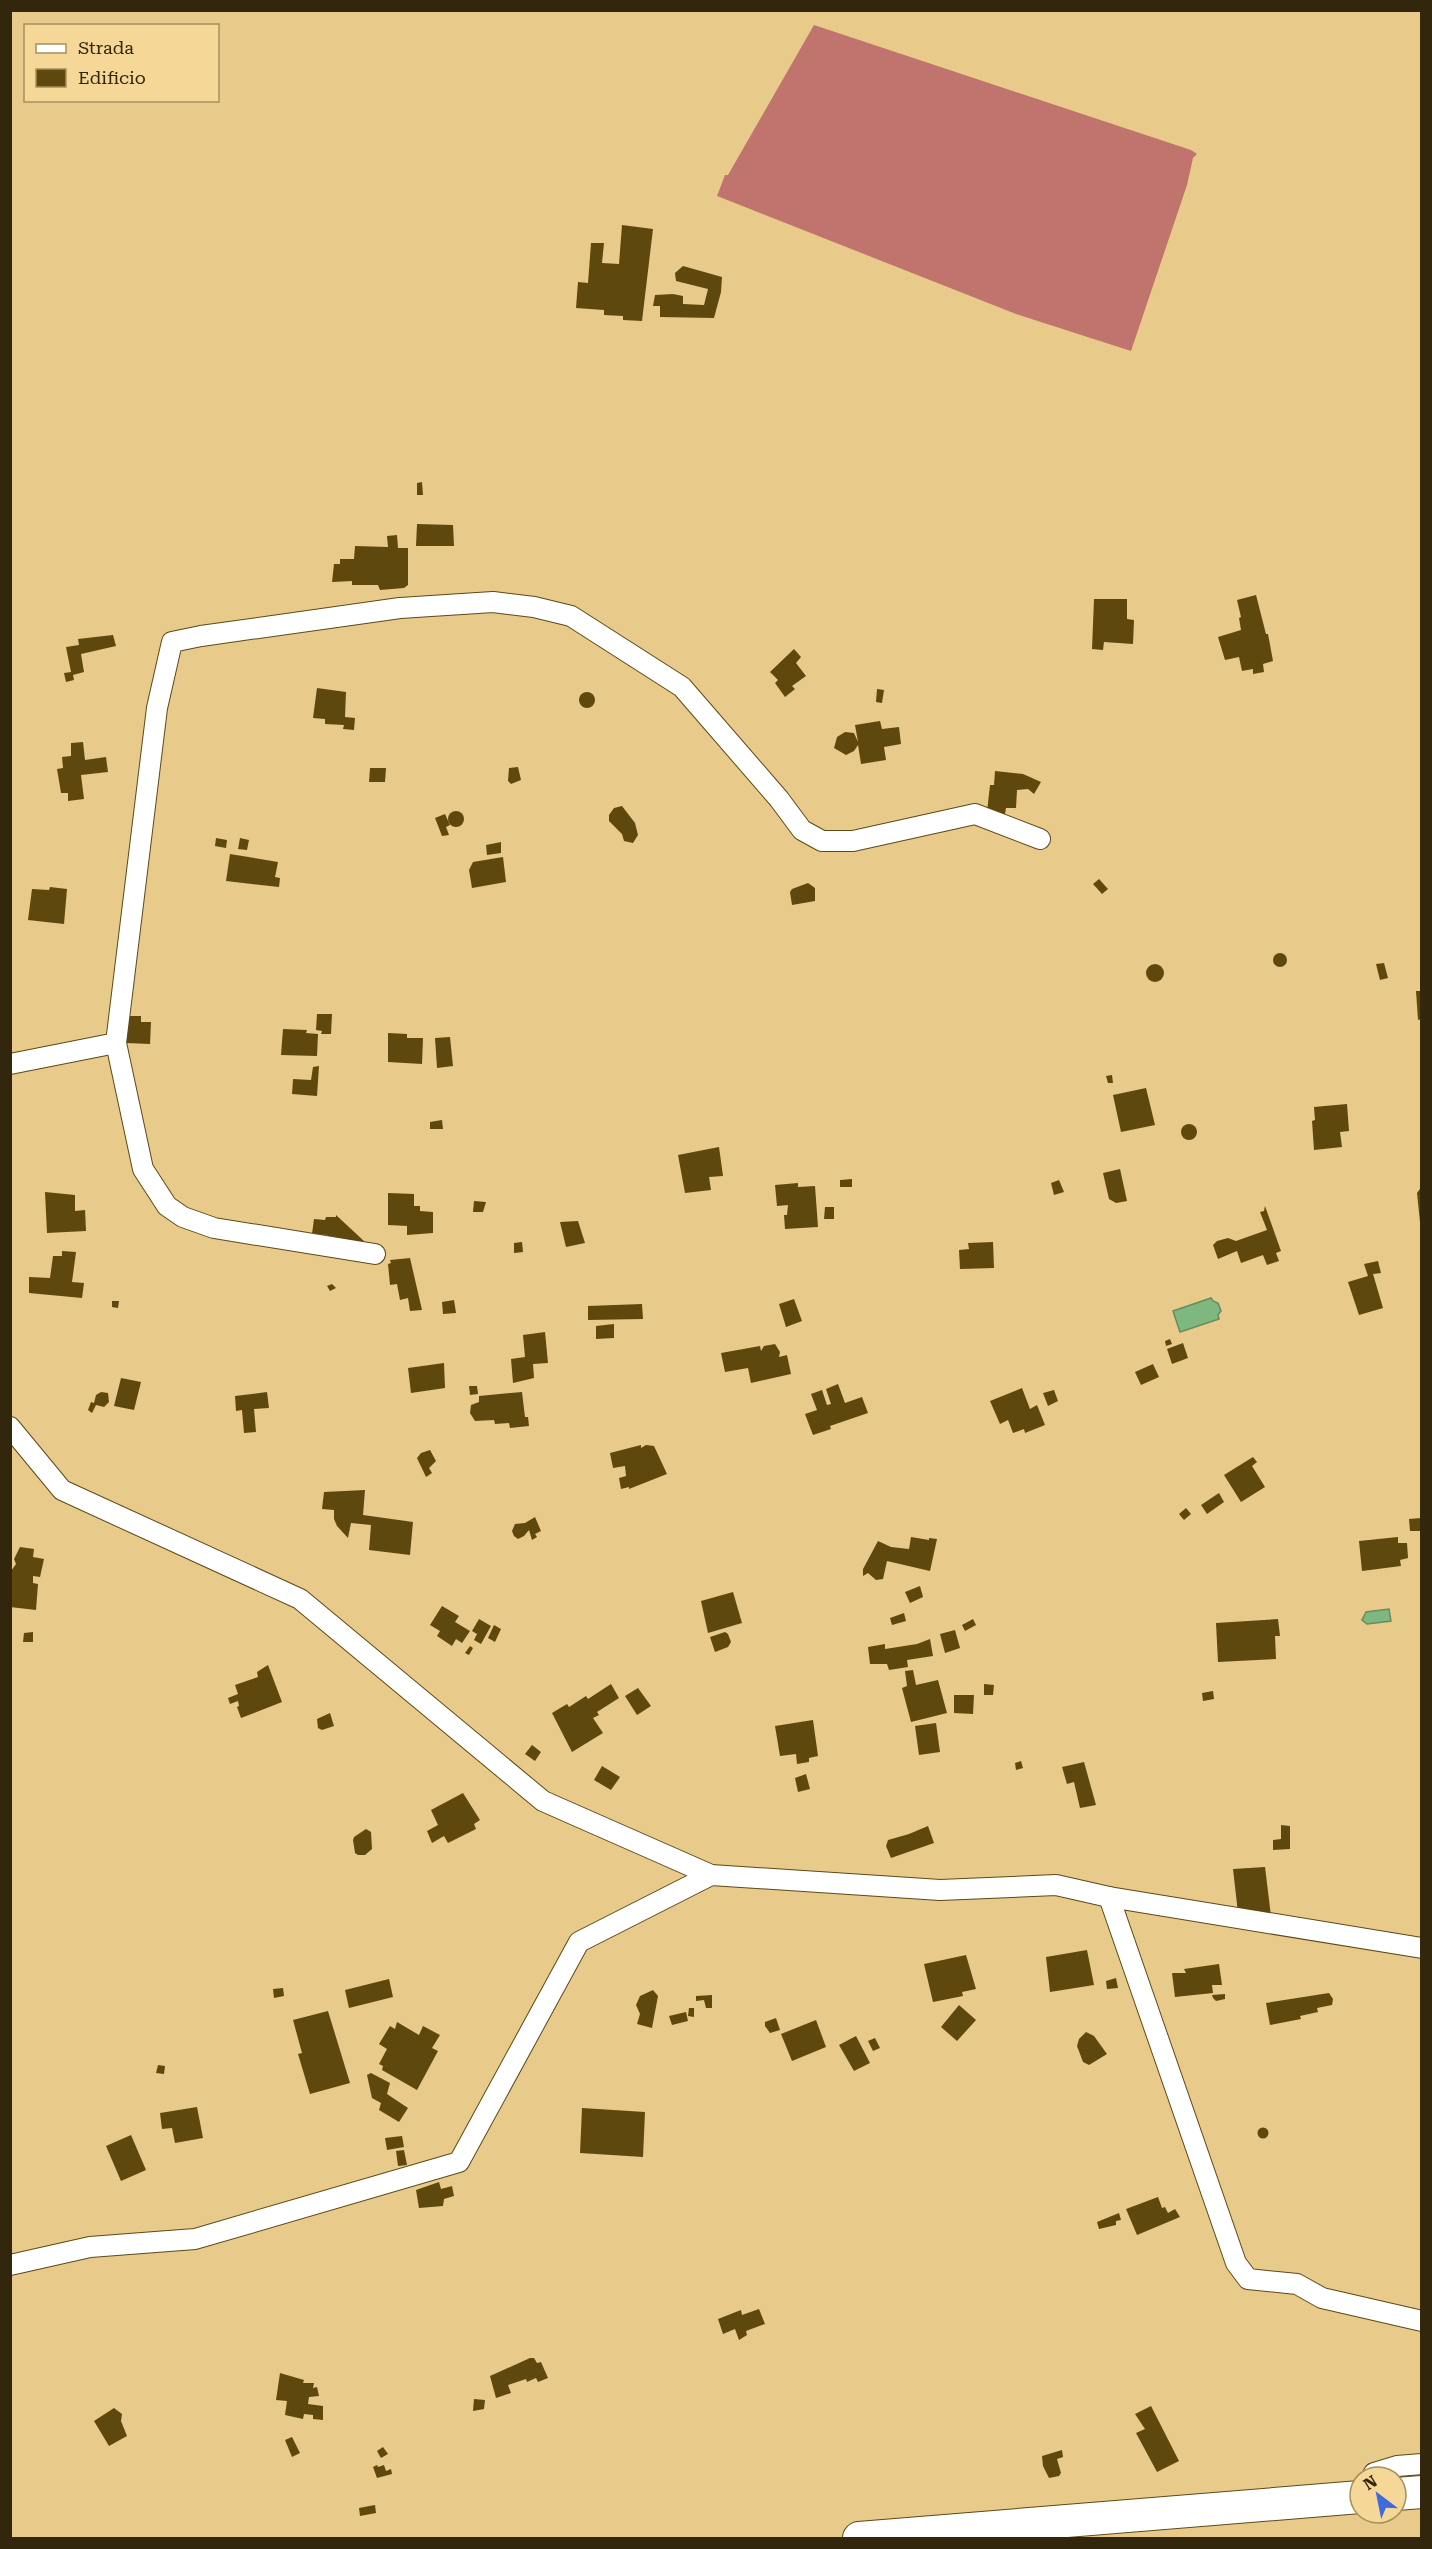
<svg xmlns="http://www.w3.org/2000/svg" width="1432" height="2549" font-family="'Roboto Serif',serif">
<rect width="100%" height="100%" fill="#e8ca8a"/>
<polygon fill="#c0746d" points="814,25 1191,150 1197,154 1193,158 1187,185 1131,351 1016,314 717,196 725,175 728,175"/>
<g fill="#7eb780" stroke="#678c5d" stroke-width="1.5">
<polygon points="1211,1298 1213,1301 1218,1303 1221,1311 1218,1315 1219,1319 1180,1332 1173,1311"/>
<polygon points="1389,1609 1391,1621 1367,1624 1362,1620 1366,1612"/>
</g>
<g fill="#5f480d">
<polygon points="622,225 653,229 642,321 623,320 623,316 604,315 604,310 576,308 578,282 588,283 591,243 604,243 602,263 619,264"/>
<polygon points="683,266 722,277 721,292 714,318 660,317 660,306 653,306 655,295 673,294 683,296 683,304 704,305 708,289 676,281 675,273"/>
<polygon points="422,482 423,495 417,495 417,483"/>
<polygon points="417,524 453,525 454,546 416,546"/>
<polygon points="397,535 398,548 408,548 408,585 404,588 380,590 378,585 352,585 352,581 332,582 334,564 340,564 340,559 354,559 355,546 388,547 387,536"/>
<polygon points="1256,595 1266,634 1268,634 1273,661 1263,664 1264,672 1253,674 1253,669 1242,671 1239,657 1225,660 1218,637 1241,630 1239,618 1241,617 1237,600"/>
<polygon points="1094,599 1127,599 1127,619 1134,620 1133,644 1104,642 1103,650 1092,649"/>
<polygon points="113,635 116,646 81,654 84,672 73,675 74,680 66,682 64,673 71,672 66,647 79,645 78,639"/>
<polygon points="794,649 801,657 796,663 806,676 792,686 795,689 785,697 775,683 778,680 770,672"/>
<polygon points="317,688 346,692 345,717 355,718 354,730 343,729 344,725 325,724 325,719 313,718"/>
<polygon points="877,689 884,690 882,703 876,702"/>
<circle cx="587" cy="700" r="8"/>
<polygon points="880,721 882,729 899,727 901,744 884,747 886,760 861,764 858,745 854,751 846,755 834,748 837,737 845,732 854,733 858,742 855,725"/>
<polygon points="83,742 85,760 106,757 108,772 81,775 84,799 68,801 68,793 61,793 57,769 63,768 62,757 71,756 71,743"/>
<polygon points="518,767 521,780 511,784 508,781 509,768"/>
<polygon points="370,768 386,768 385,782 369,782"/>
<polygon points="995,771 1023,774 1041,782 1034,794 1028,789 1017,790 1016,808 1006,808 1005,814 987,812 990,785 994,785"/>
<polygon points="622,806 635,823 638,835 633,843 624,841 622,834 609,821 609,815 614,808"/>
<circle cx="456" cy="819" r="8"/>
<polygon points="445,814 450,825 446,827 449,835 442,836 435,818"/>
<polygon points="216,838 227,840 226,848 215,846"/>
<polygon points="240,838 249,840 247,850 238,849"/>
<polygon points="501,842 501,853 487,855 486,845"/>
<polygon points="230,854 278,862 275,877 280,878 279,887 226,881"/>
<polygon points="503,857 506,882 472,888 469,870 473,862"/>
<polygon points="1099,879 1108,889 1102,894 1093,884"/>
<polygon points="808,883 815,888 815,901 792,905 790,892 792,889"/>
<polygon points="50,887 67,889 64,924 28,920 32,889 49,890"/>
<circle cx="1280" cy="960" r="7"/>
<polygon points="1384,963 1388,978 1380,980 1376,964"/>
<circle cx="1155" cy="973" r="9"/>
<polygon points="1416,991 1422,991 1422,1019 1418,1020"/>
<polygon points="317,1014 332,1014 331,1034 321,1034 322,1031 316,1030"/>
<polygon points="127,1016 141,1016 141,1022 151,1022 150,1044 126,1043"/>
<polygon points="283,1029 307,1030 306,1033 318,1034 317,1056 281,1055"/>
<polygon points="388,1033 407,1034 407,1038 423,1038 422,1064 388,1062"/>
<polygon points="450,1037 453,1066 437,1068 435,1038"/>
<polygon points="319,1066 317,1096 292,1094 293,1079 311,1080 313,1067"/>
<polygon points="1112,1075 1113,1083 1108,1083 1106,1076"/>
<polygon points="1146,1088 1155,1125 1121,1132 1113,1095"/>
<polygon points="1347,1104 1349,1131 1340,1132 1342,1147 1314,1150 1312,1121 1315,1120 1314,1107"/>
<polygon points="442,1120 443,1129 430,1129 430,1122"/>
<circle cx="1189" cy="1132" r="8"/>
<polygon points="719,1147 723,1176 709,1177 711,1190 685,1193 678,1155"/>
<polygon points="1120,1169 1127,1201 1116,1203 1109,1199 1103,1173"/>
<polygon points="852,1179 852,1187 840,1187 840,1180"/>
<polygon points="1059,1180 1064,1192 1054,1195 1051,1183"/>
<polygon points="798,1183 798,1187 815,1186 818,1227 785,1229 784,1215 787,1215 788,1205 777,1206 775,1185"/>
<polygon points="1422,1186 1422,1222 1420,1222 1417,1193"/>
<polygon points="45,1192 75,1195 75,1211 85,1210 86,1231 47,1233"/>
<polygon points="388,1193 414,1194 414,1206 420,1206 420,1211 433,1212 433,1233 407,1235 407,1226 388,1225"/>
<polygon points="474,1201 486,1202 483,1212 473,1212"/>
<polygon points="1265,1206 1281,1251 1276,1253 1279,1261 1267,1265 1263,1255 1241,1263 1237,1251 1218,1259 1213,1245 1217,1241 1228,1238 1236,1241 1267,1230 1260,1212 1264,1211"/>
<polygon points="825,1207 834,1207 834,1219 824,1219"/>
<polygon points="336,1215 365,1242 338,1244 338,1238 327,1239 328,1235 312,1234 314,1219 325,1220 326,1217 336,1217"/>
<polygon points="578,1221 585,1243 566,1247 560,1222"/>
<polygon points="522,1242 523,1252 514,1253 514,1243"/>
<polygon points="993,1242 994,1268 960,1269 959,1250 969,1249 968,1243"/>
<polygon points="62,1251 76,1252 72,1282 84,1283 82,1298 29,1293 29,1277 50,1278 53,1256 62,1256"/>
<polygon points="410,1258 422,1310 410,1311 408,1298 400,1300 397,1284 390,1285 388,1264 391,1263 390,1260"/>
<polygon points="1378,1261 1381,1273 1373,1274 1383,1308 1359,1315 1348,1282 1368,1276 1364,1264"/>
<polygon points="332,1284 336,1288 330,1291 327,1286"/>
<polygon points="794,1299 802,1321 786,1327 779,1304"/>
<polygon points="454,1300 456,1313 443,1314 442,1302"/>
<polygon points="112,1301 119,1301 118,1308 112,1307"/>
<polygon points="642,1304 643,1319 588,1320 588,1306"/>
<polygon points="614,1324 614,1338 596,1339 596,1326"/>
<polygon points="545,1332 548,1363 533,1364 534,1378 513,1383 511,1359 525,1357 523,1335"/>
<polygon points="1170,1339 1172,1344 1166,1346 1165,1341"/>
<polygon points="1183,1343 1188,1358 1172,1364 1167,1349"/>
<polygon points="775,1344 780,1352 779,1357 787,1355 791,1374 751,1383 748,1368 725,1372 721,1353 760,1346 761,1351 764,1346"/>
<polygon points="444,1363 445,1388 411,1393 408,1368"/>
<polygon points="1153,1364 1159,1377 1141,1385 1135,1372"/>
<polygon points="121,1378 141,1382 134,1410 114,1406"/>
<polygon points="838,1384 845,1403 862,1397 868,1413 830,1426 831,1429 813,1435 805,1414 817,1410 811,1394 822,1390 827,1405 831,1404 826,1389"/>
<polygon points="469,1386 477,1386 478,1394 470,1395"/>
<polygon points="1022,1388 1030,1409 1037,1405 1045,1425 1025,1433 1024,1429 1013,1433 1008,1420 1000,1424 990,1401"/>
<polygon points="1054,1390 1058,1401 1048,1406 1043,1393"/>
<polygon points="101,1392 108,1393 109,1402 104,1407 96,1405 92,1413 88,1410 91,1402 94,1403 96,1395"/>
<polygon points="267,1392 269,1408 254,1409 256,1432 244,1433 242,1410 236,1411 235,1396"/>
<polygon points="522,1392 525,1417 528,1417 529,1426 510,1428 509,1423 495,1424 494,1420 475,1421 470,1413 471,1405 479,1402 479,1396"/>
<polygon points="641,1445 641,1448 646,1445 654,1446 667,1474 629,1489 629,1487 621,1489 619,1478 626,1476 625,1466 613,1468 610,1453"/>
<polygon points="430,1450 436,1461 429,1468 432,1473 426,1477 417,1458 421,1453"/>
<polygon points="1253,1457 1257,1462 1252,1466 1265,1487 1241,1502 1224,1475"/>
<polygon points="365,1490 363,1515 413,1522 410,1555 369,1550 371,1525 351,1523 348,1538 337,1526 334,1519 334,1510 322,1509 324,1492"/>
<polygon points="1219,1493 1224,1502 1207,1514 1201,1505"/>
<polygon points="1186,1508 1191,1514 1184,1520 1179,1514"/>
<polygon points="535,1517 541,1531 535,1534 537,1537 532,1540 529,1530 524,1536 518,1539 514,1536 512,1531 515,1524 525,1523"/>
<polygon points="1421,1518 1422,1531 1410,1531 1409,1519"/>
<polygon points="911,1537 929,1540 929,1538 937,1539 930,1571 887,1561 883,1579 876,1580 868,1573 863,1576 863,1569 878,1541 891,1547 909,1549"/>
<polygon points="1398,1537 1398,1543 1407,1543 1408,1558 1400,1560 1401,1566 1362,1571 1359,1541"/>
<polygon points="20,1547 34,1549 33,1557 44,1559 40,1577 33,1576 33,1583 38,1584 36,1610 10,1607 11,1571 16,1564 14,1559"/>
<polygon points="920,1586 923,1597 910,1603 905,1592"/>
<polygon points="733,1592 742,1623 708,1633 701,1601"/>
<polygon points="442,1606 459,1616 455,1622 470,1631 462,1643 456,1639 452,1646 437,1636 440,1631 430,1625"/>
<polygon points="904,1613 906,1621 892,1625 890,1618"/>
<polygon points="479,1619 491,1626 481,1644 474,1640 477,1634 472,1631"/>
<polygon points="973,1619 976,1625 965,1631 962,1625"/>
<polygon points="1278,1619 1280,1636 1275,1636 1276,1659 1218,1662 1216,1623"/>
<polygon points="494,1625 501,1629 495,1642 488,1638"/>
<polygon points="955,1630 960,1648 945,1653 940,1634"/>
<polygon points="33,1632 33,1642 23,1642 24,1633"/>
<polygon points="725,1632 728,1634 731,1642 728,1647 715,1652 710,1637"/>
<polygon points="930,1639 933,1656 907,1660 908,1667 889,1670 887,1664 870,1664 868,1647 885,1644 885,1649 917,1644"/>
<polygon points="470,1646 473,1648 469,1655 465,1653"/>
<polygon points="268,1665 282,1702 241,1718 237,1707 239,1706 238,1701 230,1704 228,1698 238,1694 235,1685 258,1677 257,1672"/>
<polygon points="913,1670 916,1685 938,1680 947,1713 911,1722 902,1688 907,1686 905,1671"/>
<polygon points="611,1684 619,1698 597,1712 599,1715 593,1718 603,1733 572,1752 552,1713 567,1704 569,1707 586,1696 588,1699"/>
<polygon points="984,1684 994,1685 993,1695 984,1695"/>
<polygon points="638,1688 651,1706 637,1715 625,1696"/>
<polygon points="1213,1691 1214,1699 1203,1701 1202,1693"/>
<polygon points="954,1695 974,1695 973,1714 954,1713"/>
<polygon points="330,1713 334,1726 322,1730 318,1728 317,1719"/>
<polygon points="813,1720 818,1756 809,1758 809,1762 797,1764 796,1754 780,1756 775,1726"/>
<polygon points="936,1723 940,1752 919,1755 915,1726"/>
<polygon points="532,1745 541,1752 535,1761 525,1754"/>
<polygon points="1021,1761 1023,1768 1016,1770 1015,1763"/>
<polygon points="1084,1762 1096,1805 1080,1808 1074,1782 1067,1784 1062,1767"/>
<polygon points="602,1766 620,1777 611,1790 594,1780"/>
<polygon points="806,1774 810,1789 798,1792 795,1778"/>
<polygon points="463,1793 480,1820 474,1824 476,1829 448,1843 444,1836 432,1843 427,1831 438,1825 431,1810"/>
<polygon points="1281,1825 1290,1826 1290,1849 1273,1850 1273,1840 1281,1839"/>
<polygon points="928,1826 934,1843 891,1858 886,1846 888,1840 909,1834"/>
<polygon points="366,1829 371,1832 372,1849 365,1855 358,1855 355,1853 353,1840 354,1837"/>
<polygon points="1265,1867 1271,1916 1238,1913 1233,1869"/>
<polygon points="1087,1950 1094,1985 1050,1992 1046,1957"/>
<polygon points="966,1955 976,1989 962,1992 963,1996 933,2002 924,1964"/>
<polygon points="1219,1964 1222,1985 1212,1985 1213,1993 1175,1997 1172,1973 1186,1973 1184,1969"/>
<polygon points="1116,1978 1118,1988 1107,1989 1106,1981"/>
<polygon points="389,1979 393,1997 349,2008 345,1990"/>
<polygon points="283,1988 284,1996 274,1998 273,1989"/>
<polygon points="653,1990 658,1996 652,2028 637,2024 640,2014 636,2005 640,1996"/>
<polygon points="1329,1993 1333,1999 1332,2005 1317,2008 1318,2012 1300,2016 1301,2019 1270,2025 1266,2003"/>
<polygon points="1225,1994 1225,1999 1216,2001 1213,1998 1212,1995"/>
<polygon points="712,1995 712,2008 706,2008 704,2000 696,2001 696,1996"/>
<polygon points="959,2005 976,2020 957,2041 941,2027"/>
<polygon points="689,2008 694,2008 694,2017 688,2016"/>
<polygon points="328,2011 350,2083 310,2094 298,2054 302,2053 293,2020"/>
<polygon points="686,2012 688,2021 672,2025 669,2016"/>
<polygon points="776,2018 780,2030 770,2033 765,2026 765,2022"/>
<polygon points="816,2020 826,2047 792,2061 781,2034"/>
<polygon points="397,2022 419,2035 423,2026 440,2035 432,2048 438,2051 417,2090 382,2070 383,2066 379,2064 387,2049 379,2044 390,2026 395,2029"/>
<polygon points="1086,2032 1094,2036 1107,2054 1089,2065 1083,2062 1077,2046 1079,2039"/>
<polygon points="856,2036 870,2063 854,2071 839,2045"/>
<polygon points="875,2038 880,2048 873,2051 868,2041"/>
<polygon points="158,2065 165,2066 164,2074 156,2073"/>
<polygon points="371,2073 390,2083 387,2094 408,2108 399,2122 379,2110 381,2103 372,2098 367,2075"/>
<polygon points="197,2107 203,2138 175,2143 172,2128 162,2129 160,2113"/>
<polygon points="582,2108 645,2112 643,2157 580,2153"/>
<circle cx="1263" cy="2133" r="5.5"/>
<polygon points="131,2135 146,2170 121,2181 106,2146"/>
<polygon points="402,2136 404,2147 387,2150 385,2138"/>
<polygon points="404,2150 407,2165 398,2166 396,2151"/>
<polygon points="439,2182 441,2189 452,2186 454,2196 444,2199 443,2206 419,2208 416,2190"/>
<polygon points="1158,2197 1162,2208 1165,2207 1168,2213 1175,2209 1180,2217 1137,2235 1126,2209"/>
<polygon points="1119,2213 1121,2220 1116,2221 1116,2225 1099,2229 1097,2222"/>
<polygon points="759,2309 765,2324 746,2331 747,2335 739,2340 735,2329 723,2334 718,2319 741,2310 742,2315"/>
<polygon points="530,2358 534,2358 537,2363 541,2362 548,2378 538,2382 536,2378 527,2382 526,2379 508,2385 511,2393 496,2398 490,2376"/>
<polygon points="280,2373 304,2380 303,2383 314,2383 313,2388 317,2387 319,2396 309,2397 308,2404 323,2406 323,2420 313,2419 313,2415 304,2414 303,2419 285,2415 287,2401 276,2400"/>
<polygon points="474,2399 485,2400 484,2409 473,2411"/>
<polygon points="1151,2406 1179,2461 1157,2472 1136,2433 1145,2429 1135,2414"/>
<polygon points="114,2408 122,2414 121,2421 127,2436 109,2446 94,2421"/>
<polygon points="292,2437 300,2453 292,2457 285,2440"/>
<polygon points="383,2447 388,2454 381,2458 377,2451"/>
<polygon points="1062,2450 1063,2457 1057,2459 1061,2473 1059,2476 1049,2478 1043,2466 1042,2456"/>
<polygon points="377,2465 378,2467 384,2465 386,2471 391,2469 392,2474 377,2478 373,2467"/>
<polygon points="375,2505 376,2513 360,2516 359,2508"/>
</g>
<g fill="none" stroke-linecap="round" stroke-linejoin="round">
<g stroke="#5d4918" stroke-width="22">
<g id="street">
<polyline points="116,1043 143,1169 167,1206 183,1217 214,1228 375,1254"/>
<polyline points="10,1064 116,1043 157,708 172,642 201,636 400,608 493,602 534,607 571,616 682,687 779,799 802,830 822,841 853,841 975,814 1040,839"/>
<polyline points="10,1427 62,1490 300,1599 543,1801 711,1875 940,1890 1056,1885 1109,1897 1422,1948"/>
<polyline points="1109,1897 1236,2263 1248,2279 1297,2284 1322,2298 1422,2321"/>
<polyline points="10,2265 90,2247 195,2239 459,2162 579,1942 711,1875"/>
<polyline points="1372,2477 1374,2473 1397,2466 1422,2464"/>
</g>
</g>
<g stroke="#5d4918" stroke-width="34">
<g id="primary">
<polyline points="1396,2494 1422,2492"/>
<polyline points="859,2538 1360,2497"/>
</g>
</g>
<use href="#street" stroke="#fff" stroke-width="20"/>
<use href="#primary" stroke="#fff" stroke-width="32"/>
</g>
<rect width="1432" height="2549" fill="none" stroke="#32260c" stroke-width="24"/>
<rect x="24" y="24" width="195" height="78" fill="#f5d797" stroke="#a7905f" stroke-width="1.5"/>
<rect x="36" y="44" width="30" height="9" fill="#ffffff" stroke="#a7905f" stroke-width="1.5"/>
<text x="78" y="54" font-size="18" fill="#32260c">Strada</text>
<rect x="36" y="69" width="30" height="18" fill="#5f480d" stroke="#a7905f" stroke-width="1.5"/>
<text x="78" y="84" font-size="18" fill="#32260c">Edificio</text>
<g transform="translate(1378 2495) rotate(328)"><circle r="28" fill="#f5d797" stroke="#a7905f" stroke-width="1.5"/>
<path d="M0-4.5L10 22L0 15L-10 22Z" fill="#406bdc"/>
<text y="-9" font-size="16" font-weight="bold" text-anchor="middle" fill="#32260c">N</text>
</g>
</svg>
